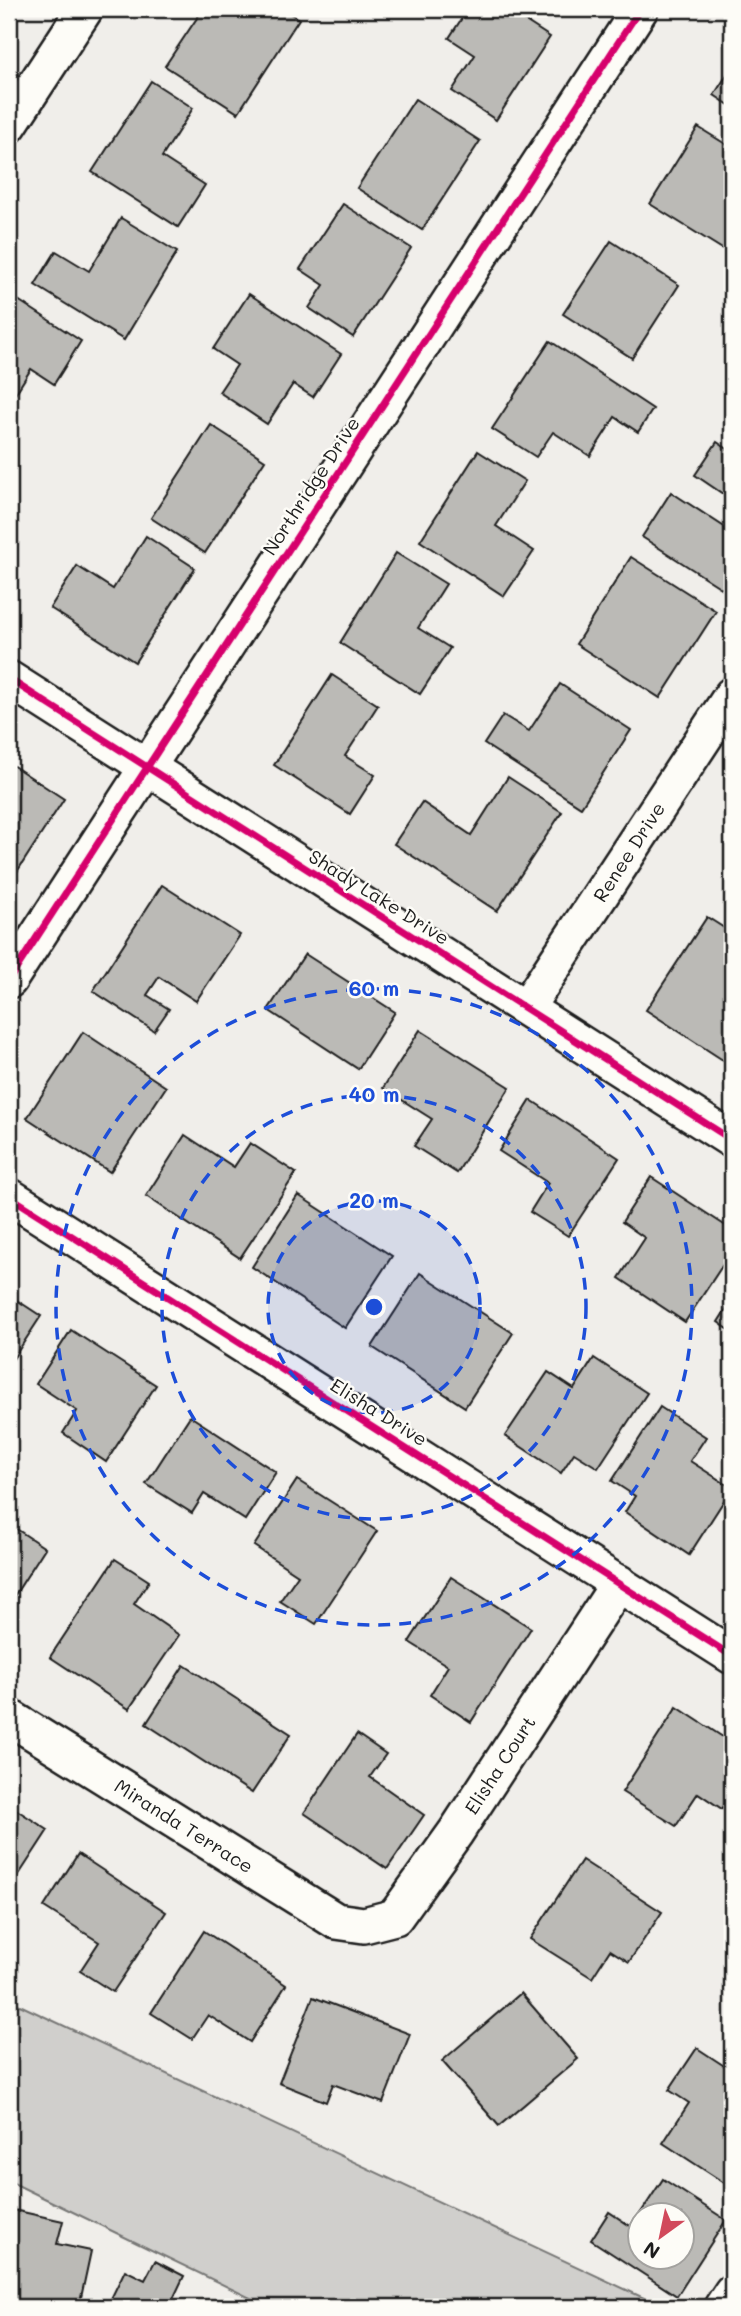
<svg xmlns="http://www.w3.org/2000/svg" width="741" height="2316" font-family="Mali,sans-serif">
<rect width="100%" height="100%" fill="#f0eeea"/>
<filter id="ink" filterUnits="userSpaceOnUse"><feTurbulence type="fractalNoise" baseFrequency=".0143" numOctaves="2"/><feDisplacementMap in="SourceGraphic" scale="14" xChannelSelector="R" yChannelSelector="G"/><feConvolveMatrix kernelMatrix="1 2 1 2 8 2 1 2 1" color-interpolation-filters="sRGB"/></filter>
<g filter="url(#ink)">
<polygon fill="#d0cfcc" stroke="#767674" stroke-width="2" points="9,2000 663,2307 269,2307 9,2181"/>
<g fill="#bbbab6" stroke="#1c1c1c" stroke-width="2">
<polygon points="203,9 283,9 299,19 238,113 165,66"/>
<polygon points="468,9 507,9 550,37 496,120 452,91 475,55 449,38"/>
<polygon points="732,67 732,107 714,95"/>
<polygon points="151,81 193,108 162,157 205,185 178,227 92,172"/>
<polygon points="415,99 480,141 422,230 357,188"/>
<polygon points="698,127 732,148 732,255 650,204"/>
<polygon points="343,204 411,248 353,337 309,308 324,285 300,269"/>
<polygon points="121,218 177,252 124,340 35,285 56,251 89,271"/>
<polygon points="611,241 679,285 632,358 563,314"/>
<polygon points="249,294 341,354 313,397 293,384 267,424 219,392 237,365 213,349"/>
<polygon points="15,298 81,341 54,384 31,369 9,404 9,307"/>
<polygon points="550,341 653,409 638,432 615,417 590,456 553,432 536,457 492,429"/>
<polygon points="211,425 265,460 205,553 151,518"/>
<polygon points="717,442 732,452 732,500 695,475"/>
<polygon points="478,451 525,481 496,526 534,551 504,596 420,541"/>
<polygon points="671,492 732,532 732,589 729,593 642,537"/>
<polygon points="146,536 195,568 135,662 50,608 77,566 113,589"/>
<polygon points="396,553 446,584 418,628 450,648 420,694 340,643"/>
<polygon points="631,557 716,611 660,698 576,644"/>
<polygon points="332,675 378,705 345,756 375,775 350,814 274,765"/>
<polygon points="560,684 631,730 581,807 484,744 503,715 529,731"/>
<polygon points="9,763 64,799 9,884"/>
<polygon points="508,777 562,812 497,911 394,844 422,802 471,835"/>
<polygon points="162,885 240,935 196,1001 159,977 147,995 169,1009 154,1031 93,991"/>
<polygon points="707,917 732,933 732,1066 646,1010"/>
<polygon points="305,954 395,1012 358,1069 268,1010"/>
<polygon points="420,1030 510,1087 457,1173 414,1146 432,1119 383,1088"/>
<polygon points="83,1032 166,1087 110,1172 27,1118"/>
<polygon points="531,1100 619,1158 568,1236 530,1212 548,1183 499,1151"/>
<polygon points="185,1135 234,1167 250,1143 296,1173 240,1258 146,1196"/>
<polygon points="651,1177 732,1230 732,1251 685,1322 619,1278 645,1238 622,1222"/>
<polygon points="298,1195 392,1256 345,1328 252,1267"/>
<polygon points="420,1273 513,1333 465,1407 372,1347"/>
<polygon points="9,1295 41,1316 9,1365"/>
<polygon points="732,1300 732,1332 718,1322"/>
<polygon points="71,1330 156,1385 106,1462 63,1433 77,1411 36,1384"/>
<polygon points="594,1358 647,1393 598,1468 574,1453 561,1473 505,1436 548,1372 574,1389"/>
<polygon points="660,1407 706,1437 690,1461 732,1488 689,1555 625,1512 635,1496 612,1481"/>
<polygon points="190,1416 276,1472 245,1520 204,1494 192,1513 146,1484"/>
<polygon points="297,1480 377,1531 316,1624 280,1601 298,1575 254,1546"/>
<polygon points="9,1524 45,1548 9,1604"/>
<polygon points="115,1559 149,1581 134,1604 179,1635 129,1709 50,1657"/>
<polygon points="451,1577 531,1628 471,1722 430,1695 448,1666 409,1642"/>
<polygon points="184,1665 291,1734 252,1793 146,1724"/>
<polygon points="677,1707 732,1743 732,1793 722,1809 698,1793 676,1826 622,1792"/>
<polygon points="357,1734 386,1754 370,1777 424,1815 387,1869 304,1813"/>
<polygon points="9,1805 48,1830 9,1890"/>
<polygon points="78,1854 166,1912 113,1992 80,1971 99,1942 44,1907"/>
<polygon points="582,1860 662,1912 629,1962 610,1950 592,1978 530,1939"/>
<polygon points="204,1931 286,1985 250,2042 208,2015 192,2039 151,2013"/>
<polygon points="521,1993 578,2059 499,2126 442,2061"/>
<polygon points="313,1997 410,2034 383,2103 333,2084 326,2102 279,2083"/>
<polygon points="697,2048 732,2071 732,2188 663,2143 689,2103 669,2090"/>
<polygon points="663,2179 726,2220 677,2296 591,2240 609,2212 632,2227 640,2215 640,2256 682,2256 682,2214 640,2214"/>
<polygon points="9,2209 63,2221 57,2244 91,2251 79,2307 9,2307"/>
<polygon points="155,2261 184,2276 173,2299 189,2307 107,2307 125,2270 145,2280"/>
</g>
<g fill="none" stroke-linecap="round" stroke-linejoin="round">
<g stroke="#1c1c1c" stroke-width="40">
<g id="minor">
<polyline points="9,125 85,9"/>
<polyline points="9,679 732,1140"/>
<polyline points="9,980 640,9"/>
<polyline points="526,1008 732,695"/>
<polyline points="9,1196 732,1656"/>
<polyline points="9,1717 336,1921 364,1925 395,1917 456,1832 619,1583"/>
<polyline points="722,2307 732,2292"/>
</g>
</g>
<use href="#minor" stroke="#fdfcf7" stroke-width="35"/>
<g stroke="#fdfcf7" stroke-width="11">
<g id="cycleway">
<polyline points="9,679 732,1140"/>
<polyline points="9,980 640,9"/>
<polyline points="9,1196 732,1656"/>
</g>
</g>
<use href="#cycleway" stroke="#d6006c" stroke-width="7"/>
</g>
</g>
<circle cx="374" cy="1307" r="106" fill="#1d4ed8" fill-opacity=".12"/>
<g fill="none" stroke="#1d4ed8" stroke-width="3.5" stroke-dasharray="12 9">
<circle cx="374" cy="1307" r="106"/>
<circle cx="374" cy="1307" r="212"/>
<circle cx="374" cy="1307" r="318"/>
</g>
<g text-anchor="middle" stroke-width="5" stroke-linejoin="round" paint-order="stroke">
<g font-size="19" fill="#1c1c1c" stroke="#fdfcf7">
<text transform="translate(311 486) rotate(-57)" y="7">Northridge Drive</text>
<text transform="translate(629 852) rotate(-57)" y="7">Renee Drive</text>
<text transform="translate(379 897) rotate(32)" y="7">Shady Lake Drive</text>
<text transform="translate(379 1412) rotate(32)" y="7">Elisha Drive</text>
<text transform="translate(500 1765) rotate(-57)" y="7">Elisha Court</text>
<text transform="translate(184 1826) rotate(32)" y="7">Miranda Terrace</text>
</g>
</g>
<circle cx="374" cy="1307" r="10" fill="#1d4ed8" stroke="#fdfcf7" stroke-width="3.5"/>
<g font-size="21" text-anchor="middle" font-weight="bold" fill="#1d4ed8" stroke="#fdfcf7" stroke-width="5" stroke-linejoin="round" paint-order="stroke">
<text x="374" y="996">60 m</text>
<text x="374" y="1102">40 m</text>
<text x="374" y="1208">20 m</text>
</g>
<rect width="741" height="2316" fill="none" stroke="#fdfcf7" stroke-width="35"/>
<rect x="18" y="18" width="706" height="2281" fill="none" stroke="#1c1c1c" stroke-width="2.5" filter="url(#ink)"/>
<g transform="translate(661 2236) rotate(213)"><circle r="33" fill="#fdfcf7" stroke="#a3a29f" stroke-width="2"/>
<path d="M0-5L12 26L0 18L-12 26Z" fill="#d1495b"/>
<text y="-10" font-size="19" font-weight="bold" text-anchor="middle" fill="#1c1c1c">N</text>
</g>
</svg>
